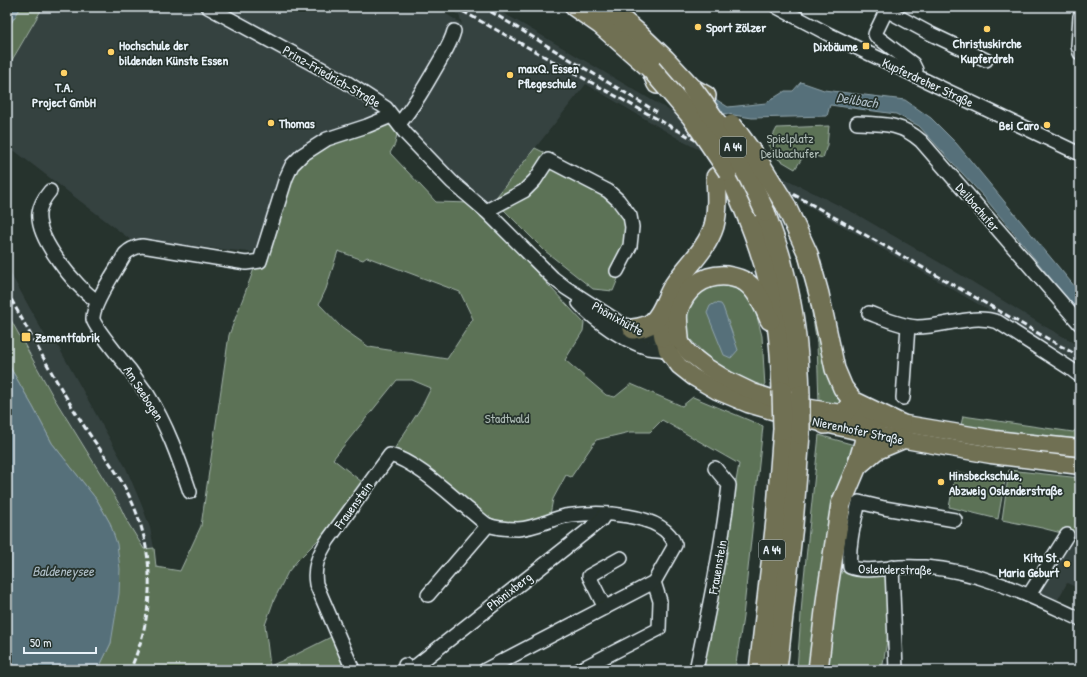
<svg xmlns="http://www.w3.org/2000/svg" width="1087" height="677" font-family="'Patrick Hand',sans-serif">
<rect width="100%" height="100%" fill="#26332d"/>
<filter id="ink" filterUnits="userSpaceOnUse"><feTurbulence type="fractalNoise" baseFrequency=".025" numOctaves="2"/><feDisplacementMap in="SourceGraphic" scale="8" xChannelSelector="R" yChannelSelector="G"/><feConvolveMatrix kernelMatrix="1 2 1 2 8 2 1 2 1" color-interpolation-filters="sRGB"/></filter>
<g filter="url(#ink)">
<g fill="#364241">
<polygon points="43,7 435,7 462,24 459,15 445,7 493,7 786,179 856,214 966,278 1044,326 1080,346 1080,363 796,199 686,143 586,84 486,210 406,133 406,114 260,253 131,240 7,145 8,69"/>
<polygon points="7,267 49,343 54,339 126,468 142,506 150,528 154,548 144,549 128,523 118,502 54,398 7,313"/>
<polygon points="1068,542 1080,545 1080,589 1067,583 1057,601 1036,591"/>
</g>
<g fill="#5c7257" stroke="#a2b2a8" fill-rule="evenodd">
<polygon points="21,7 43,7 8,67 7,73 7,54 11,45 7,42 7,29"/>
<path d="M384,120L399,124L395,144L390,153L436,202L471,203L584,323L583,331L565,360L606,395L615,397L631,384L682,406L693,397L763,426L743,617L735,670H703L739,464L662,420L650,432H630L596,440L571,477L566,475L553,499L549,520L534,525L488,523L391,454L422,406L431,388L412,380H397L333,459L362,482L323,535L297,561L288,572L274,600L265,625L270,666L295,655L337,634L352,670H98L111,643L110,523L97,500L52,443L33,407L7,362V313L54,398L118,502L128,523L144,549L154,548L156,567L180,571L201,526L229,335L260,253L303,155ZM338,251L363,260L367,257L460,292L473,319L447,359L369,347L342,328L319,304L326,289Z"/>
<polygon points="829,126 827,145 823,158 805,154 795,169 778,159 768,145 777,128"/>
<polygon points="535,148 580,170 633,209 638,230 613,291 593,289 545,251 494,200"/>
<polygon points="781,209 789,220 843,397 842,406 819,403 817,343 807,283"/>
<polygon points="731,284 753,301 762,336 765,387 741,379 714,364 690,339 682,322 688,304 703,287"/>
<polygon points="963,416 1073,432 1080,427 1080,439 980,429 961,425"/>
<polygon points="819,435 858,446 825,571 885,573 891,593 890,623 882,670 797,670 803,587"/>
<polygon points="1009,470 1080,478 1080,522 1073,536 1042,528 1002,520"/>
<polygon points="956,472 1005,480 998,519 949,507"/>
</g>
<g fill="#56707a" stroke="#90a4ac">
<polygon points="7,7 21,7 7,29"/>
<polygon points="568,7 592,7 620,25 665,67 728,107 766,103 785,91 793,91 801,82 824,90 905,100 931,118 956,143 1080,293 1080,314 984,197 919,126 896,114 830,105 827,116 752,118 703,110"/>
<polygon points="715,303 721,304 723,307 738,350 731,358 724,355 707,313 710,306"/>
<polygon points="7,362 33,407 52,443 97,500 110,523 117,544 120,569 119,594 111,643 98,670 7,670"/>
</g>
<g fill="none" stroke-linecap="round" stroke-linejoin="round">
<g stroke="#e8f1f8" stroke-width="16">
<g id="minor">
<polyline points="208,7 346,82 386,108 406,134 426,155 452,182 486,211 553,278 566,288 617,321 646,335 671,338"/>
<polyline points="777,7 830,35 1080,154"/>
<polyline points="888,7 875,34 876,36 913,64 916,70 914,75"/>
<polyline points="886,10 929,33 986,60"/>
<polyline points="1080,16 1078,46 1080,53"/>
<path d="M857,123C883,124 901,123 921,141L1080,324"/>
<path d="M399,124C414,106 426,85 438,64C444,53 451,43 454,31"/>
<path d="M50,191C45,197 40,204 39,213C36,239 76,287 97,301"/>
<polyline points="486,211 524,191 535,180 548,160 608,191 618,200 630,216 632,227 630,246 617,271"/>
<path d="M579,303C597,323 623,340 648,348C654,349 661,349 667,350L674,344"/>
<path d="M869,313C885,319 901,326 917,327C945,327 972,313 998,322L1071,369L1080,376"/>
<polyline points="903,398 908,326"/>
<path d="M190,492C179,459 167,425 148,395C142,387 136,379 130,370C123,362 94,326 93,319C92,304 117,269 125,254C130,249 135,247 142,246L246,263L260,261L286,178L292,165L302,155L327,139L367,126L391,116"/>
<path d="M955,520L884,508L859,502C854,523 848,545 850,567C863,572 877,569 892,568C902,566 914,567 925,567C981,571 1030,596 1080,619"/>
<polyline points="892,567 896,670"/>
<polyline points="428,595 488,525"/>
<polyline points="1029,595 1067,535"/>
<polyline points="605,608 589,576 621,558"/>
<polyline points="405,665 407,670"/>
<path d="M353,670L316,584C313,567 319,554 328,540L390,455C416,462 448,493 469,510C475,514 482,522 488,525C496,528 510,529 518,529C535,528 549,520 565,516C594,511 664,511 675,545L654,582L660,601L659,629L579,670"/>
<polyline points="417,670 417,665 601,520 605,514"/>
<polyline points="485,670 654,582"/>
<path d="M696,670C709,609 722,547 729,485L715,468"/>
</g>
</g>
<g stroke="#e8f1f8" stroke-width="19">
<g id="major">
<polyline points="664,337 667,350 679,366 693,377 717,391 748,404 786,415 865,433 991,455 1080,466"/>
<polyline points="679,339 684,347 690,354 707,367 728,380 753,392 793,405 995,439 1080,448"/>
</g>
</g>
<g stroke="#e8f1f8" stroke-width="22">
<g id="highway">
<polyline points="575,7 601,25 651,69 657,84"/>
<polyline points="607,7 638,33 665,59 692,88 706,96"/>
<path d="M728,171C748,217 767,262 775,312C780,338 781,364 782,391"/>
<polyline points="785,204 808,254 819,294 835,369 843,388 853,401 901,424"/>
<path d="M765,212C771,230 779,248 783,267C794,309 799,352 800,395"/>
<polyline points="664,308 662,326 664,337"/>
<path d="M633,329C640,328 647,327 653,322C664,312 666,297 674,285C687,266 707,249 714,226C718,210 717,194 716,177"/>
<path d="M679,339C679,330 676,319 678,311C685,288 704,274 727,276C733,277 742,279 747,283C758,291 765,308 770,320"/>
<polyline points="850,414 865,433 864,443 857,466"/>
<polyline points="825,424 844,413 853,401"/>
<polyline points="759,670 776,520 783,429"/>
<polyline points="777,670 793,525 800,434"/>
<polyline points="818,670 827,594 841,504 857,466 876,450 902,439"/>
</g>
</g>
<use href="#minor" stroke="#26332d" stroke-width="13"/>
<use href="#major" stroke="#706f52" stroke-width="16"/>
<use href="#highway" stroke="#706f52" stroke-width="19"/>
<g stroke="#e8f1f8" stroke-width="3" stroke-dasharray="6 3" stroke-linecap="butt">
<polyline points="455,7 818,208 1080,357"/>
<polyline points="483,7 657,112"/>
<path d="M7,292C31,335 54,379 81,421C94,443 112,463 124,486C156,543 157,611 130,670"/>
</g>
<g stroke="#e8f1f8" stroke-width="22" stroke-linecap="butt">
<g id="highway-bridge">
<polyline points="651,69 691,116 728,171"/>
<path d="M692,88C722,127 745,166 765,212"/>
<polyline points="732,125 759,162 785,204"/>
<polyline points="782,391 783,429"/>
<polyline points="800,434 800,395"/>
</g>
</g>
<use href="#highway-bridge" stroke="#706f52" stroke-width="19"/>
</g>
</g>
<g fill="#ffd166" stroke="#26332d" stroke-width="1.5">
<circle cx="698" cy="27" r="4"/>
<circle cx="987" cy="29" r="4"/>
<rect x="862" y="42" width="8" height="8" rx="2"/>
<circle cx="111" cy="52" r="4"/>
<circle cx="64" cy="73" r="4"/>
<circle cx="510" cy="75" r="4"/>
<circle cx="271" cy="123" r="4"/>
<circle cx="1047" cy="125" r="4"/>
<rect x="21" y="332" width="10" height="10" rx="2"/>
<circle cx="941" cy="482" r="4"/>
<circle cx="1067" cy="564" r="4"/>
</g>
<g text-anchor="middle" stroke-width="3.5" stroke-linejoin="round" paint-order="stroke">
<g fill="#26332d" stroke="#aeb8bb" stroke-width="1">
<rect x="720" y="137" width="26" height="20" rx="3"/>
<rect x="759" y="540" width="26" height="20" rx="3"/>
</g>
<g font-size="12" font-weight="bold" fill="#e8f1f8">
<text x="733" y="151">A 44</text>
<text x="772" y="554">A 44</text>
</g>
<g font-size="13" font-weight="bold" fill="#e8f1f8" stroke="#26332d" text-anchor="start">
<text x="706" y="32">Sport Zölzer</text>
<text x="987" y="48" text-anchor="middle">Christuskirche<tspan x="987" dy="15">Kupferdreh</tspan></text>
<text x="119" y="50">Hochschule der<tspan x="119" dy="15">bildenden Künste Essen</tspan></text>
<text x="858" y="51" text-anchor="end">Dixbäume</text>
<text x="518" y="73">maxQ. Essen<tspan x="518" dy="15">Pflegeschule</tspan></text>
<text x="64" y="92" text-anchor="middle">T.A.<tspan x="64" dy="15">Project GmbH</tspan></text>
<text x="279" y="128">Thomas</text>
<text x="1039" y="130" text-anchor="end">Bei Caro</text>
<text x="35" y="342">Zementfabrik</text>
<text x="949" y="480">Hinsbeckschule,<tspan x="949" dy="15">Abzweig Oslenderstraße</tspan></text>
<text x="1059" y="562" text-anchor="end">Kita St.<tspan x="1059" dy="15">Maria Geburt</tspan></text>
</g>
<g font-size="13" fill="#e8f1f8" stroke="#26332d">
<text transform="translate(332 76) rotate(30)" y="5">Prinz-Friedrich-Straße</text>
<text transform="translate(928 82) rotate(25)" y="5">Kupferdreher Straße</text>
<text transform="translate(978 207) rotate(49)" y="5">Deilbachufer</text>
<text transform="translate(618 318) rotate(29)" y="5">Phönixhütte</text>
<text transform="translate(144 393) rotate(57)" y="5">Am Seebogen</text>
<text transform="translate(858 430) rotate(12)" y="5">Nierenhofer Straße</text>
<text transform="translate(353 505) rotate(-54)" y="5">Frauenstein</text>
<text transform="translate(717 567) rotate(-80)" y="5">Frauenstein</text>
<text transform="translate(895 569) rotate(1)" y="5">Oslenderstraße</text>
<text transform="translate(509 591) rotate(-38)" y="5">Phönixberg</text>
</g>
<g font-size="13" fill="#b0beb8" stroke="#26332d">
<text x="790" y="143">Spielplatz<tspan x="790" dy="15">Deilbachufer</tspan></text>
<text x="507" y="423">Stadtwald</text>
</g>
<g font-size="14" font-style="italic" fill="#aebdc6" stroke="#26332d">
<text transform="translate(857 100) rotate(9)" y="5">Deilbach</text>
<text x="63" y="576">Baldeneysee</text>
</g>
</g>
<rect width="1087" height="677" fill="none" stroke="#26332d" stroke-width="24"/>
<rect x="12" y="12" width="1063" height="653" fill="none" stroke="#e8f1f8" stroke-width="1.5" filter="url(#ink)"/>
<path d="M24 647v6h72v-6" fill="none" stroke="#e8f1f8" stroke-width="2"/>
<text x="30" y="647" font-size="12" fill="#e8f1f8" stroke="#26332d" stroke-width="3" paint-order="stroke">50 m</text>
</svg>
